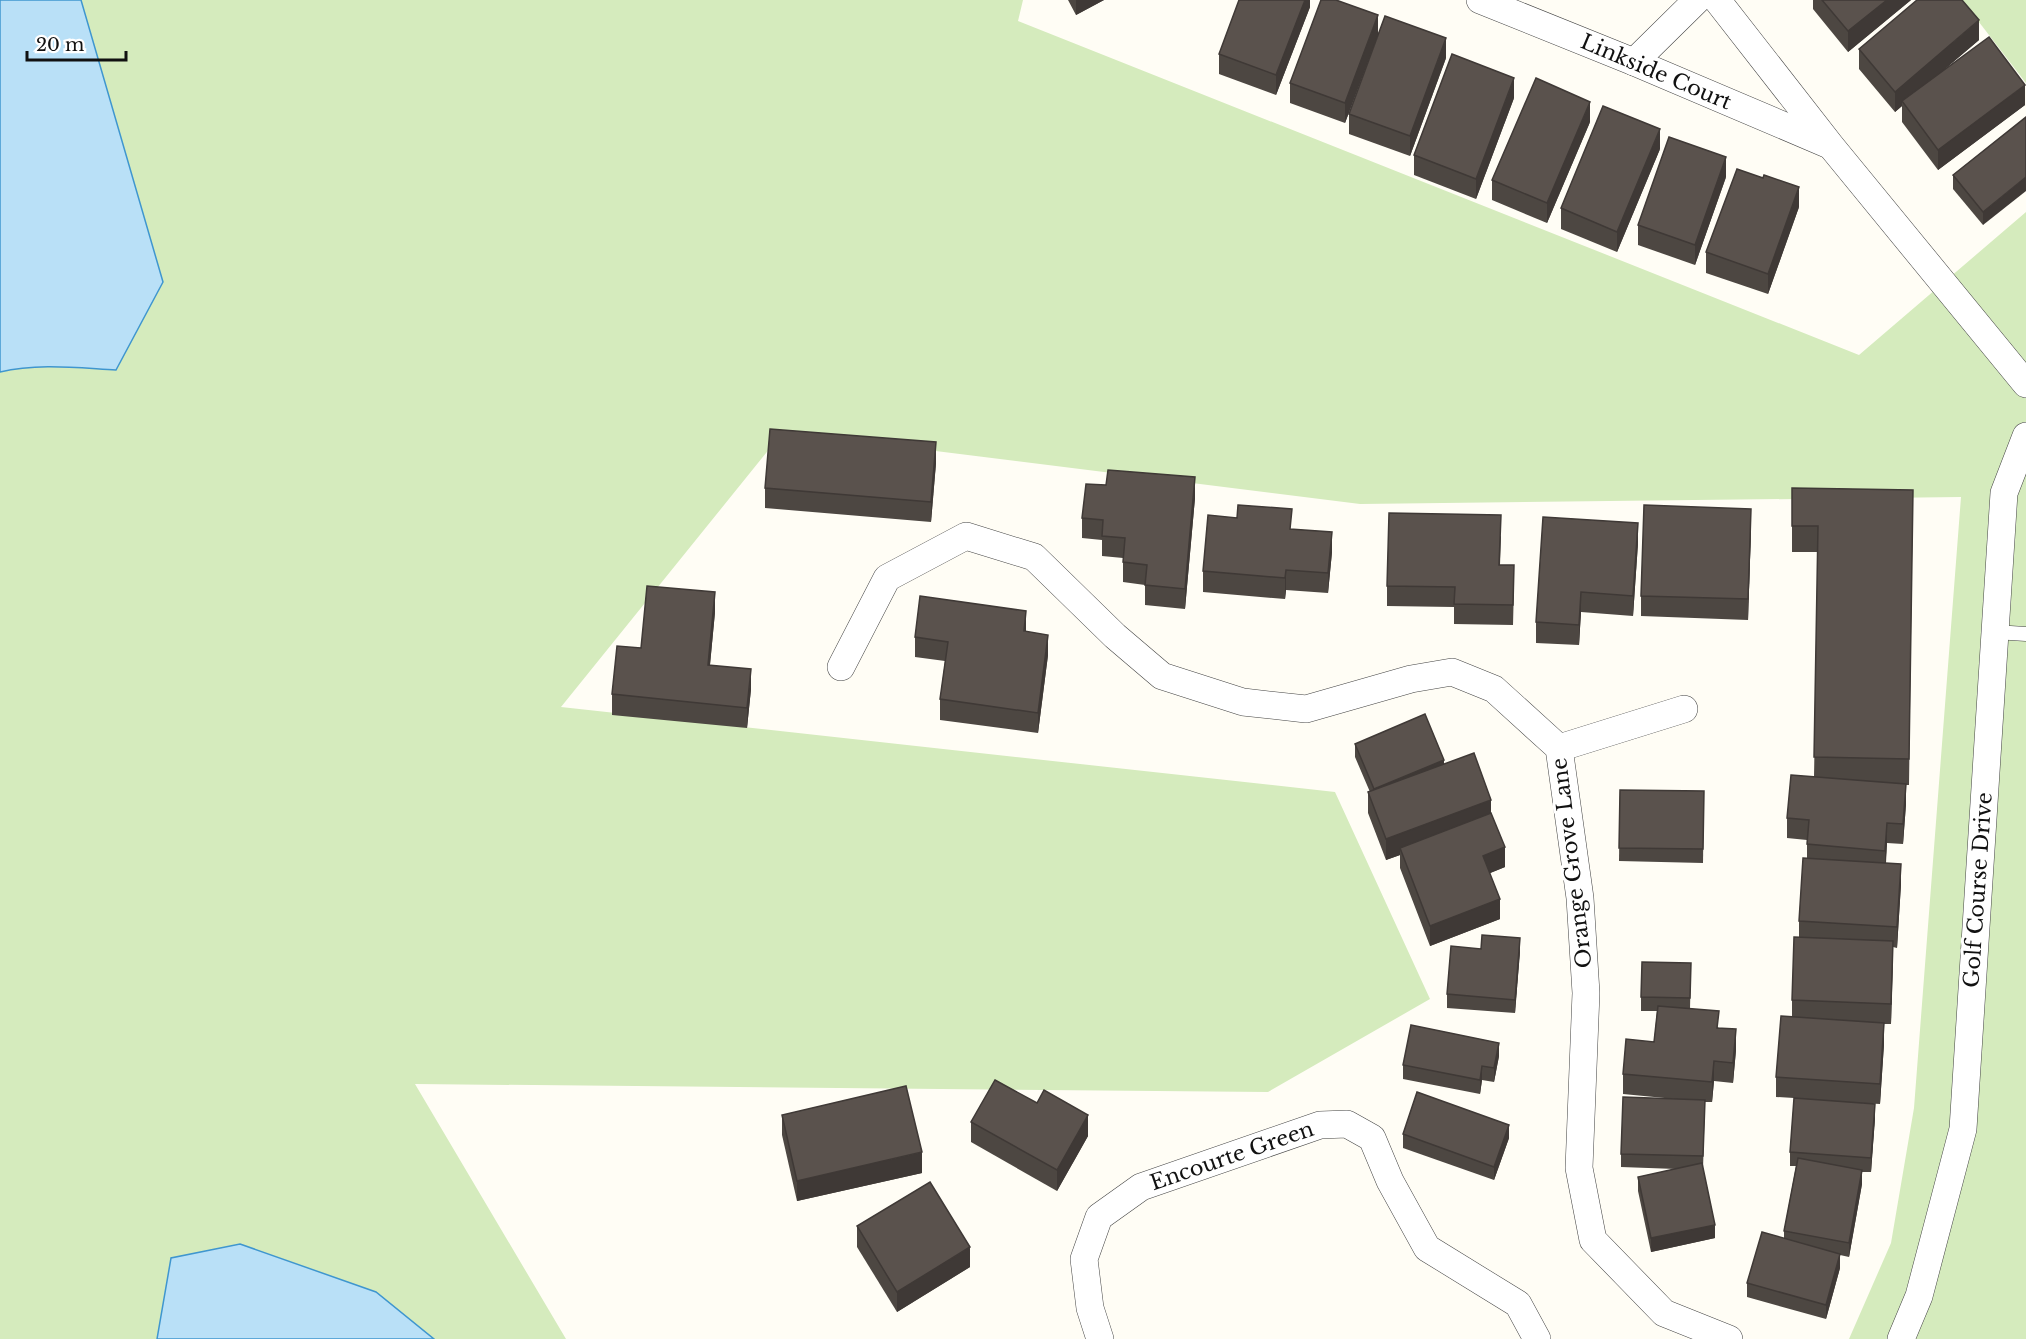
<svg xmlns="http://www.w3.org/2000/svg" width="2026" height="1339" font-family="'Libre Baskerville',serif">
<rect width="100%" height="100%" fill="#fffdf5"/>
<g fill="#d5ebbd">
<polygon points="0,0 1023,0 1018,21 1859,355 2026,212 2026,1339 1849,1339 1891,1243 1914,1108 1961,497 1360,504 783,432 561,707 1335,792 1430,999 1268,1092 415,1084 566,1339 0,1339"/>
<polygon points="1962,0 2026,0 2026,83"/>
</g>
<g fill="#b9e0f7" stroke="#3f96cf" stroke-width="1.5">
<path d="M0,0H81L163,282L116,370C78,368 38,363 0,372Z"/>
<polygon points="240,1244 376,1292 434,1339 157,1339 171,1258"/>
</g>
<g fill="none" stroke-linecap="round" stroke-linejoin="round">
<g stroke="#444" stroke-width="15">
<polyline id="lane" points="1995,632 2026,634"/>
</g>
<g stroke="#444" stroke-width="28">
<g id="street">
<polyline points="1480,0 1634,62 1827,144"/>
<polyline points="1717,0 1831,146 2026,384"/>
<polyline points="1634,62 1697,0"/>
<polyline points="841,667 887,578 966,536 1034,557 1115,636 1162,676 1243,702 1306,709 1411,679 1452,672 1494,689 1559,748 1580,898 1586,993 1579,1168 1593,1240 1664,1313 1729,1339"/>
<polyline points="1559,748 1684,709"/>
<polyline points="1100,1339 1090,1308 1084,1259 1099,1217 1141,1187 1320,1125 1347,1124 1372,1138 1390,1181 1427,1248 1518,1304 1537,1339"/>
<polyline points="1901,1339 1919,1296 1963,1129 2004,493 2026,436"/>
</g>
</g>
<use href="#lane" stroke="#fff" stroke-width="14"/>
<use href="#street" stroke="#fff" stroke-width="27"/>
</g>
<g fill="#4d4742">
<polygon points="1068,0 1104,0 1076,15"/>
<polygon points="1310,0 1310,7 1276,95 1219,74 1219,54"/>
<polygon points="1813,0 1911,0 1848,52 1813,9"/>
<polygon points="1378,35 1345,123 1290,103 1290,83"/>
<polygon points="1979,40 1946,68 2025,105 1938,170 1902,122 1902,106 1895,112 1859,69 1859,49"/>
<polygon points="1446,58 1410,156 1349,134 1349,114"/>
<polygon points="1514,98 1476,199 1414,175 1414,155"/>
<polygon points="2026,117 1983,225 1953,189 1953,175"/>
<polygon points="1590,122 1547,223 1492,200 1492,180"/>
<polygon points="1660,149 1617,252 1561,229 1561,208"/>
<polygon points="1726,177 1695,265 1638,245 1638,225"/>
<polygon points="1799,207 1768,294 1706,273 1706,252"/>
<polygon points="936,463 931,522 765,508 765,488"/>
<polygon points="1792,488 1913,490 1909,785 1906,785 1906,804 1903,844 1887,843 1886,863 1901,884 1897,948 1893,947 1891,1024 1884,1024 1884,1044 1880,1104 1861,1103 1875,1118 1871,1172 1862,1172 1862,1184 1849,1257 1840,1255 1840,1268 1826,1319 1747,1297 1747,1283 1784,1239 1784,1231 1796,1166 1790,1166 1790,1152 1794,1098 1776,1097 1776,1077 1792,1017 1792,1000 1799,937 1799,921 1807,858 1807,840 1787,838 1787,818 1814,777 1818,552 1792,552"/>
<polygon points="1195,498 1185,609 1145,605 1145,585 1123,582 1123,558 1102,556 1102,540 1082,538 1082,518"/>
<polygon points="1292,529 1332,552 1328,593 1286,590 1285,599 1203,592 1203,571"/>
<polygon points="1751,529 1748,620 1641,616 1641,596"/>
<polygon points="1501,536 1500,565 1514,585 1513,625 1454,624 1454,607 1387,606 1387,586"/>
<polygon points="1638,543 1633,616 1581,612 1579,645 1536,643 1536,622"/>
<polygon points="715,612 710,665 751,689 747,728 612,715 612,694 641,648"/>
<polygon points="1026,632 1048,655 1038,733 940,720 940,699 945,661 915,657 915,637"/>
<polygon points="1355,744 1444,764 1491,813 1505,867 1490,873 1500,919 1430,946 1400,868 1400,855 1386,860 1368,813 1368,792 1370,792 1355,757"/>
<polygon points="1620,790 1704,791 1703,863 1619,861"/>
<polygon points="1520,951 1515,1013 1447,1008 1447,994"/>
<polygon points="1691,963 1690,1009 1719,1028 1736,1050 1733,1083 1714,1081 1712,1102 1705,1102 1703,1169 1715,1238 1651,1252 1638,1191 1638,1177 1676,1169 1621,1167 1621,1154 1675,1099 1623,1094 1623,1074 1654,1042 1657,1011 1641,1011 1641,997"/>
<polygon points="1499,1056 1494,1082 1482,1080 1480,1094 1403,1079 1403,1065"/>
<polygon points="782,1115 922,1173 797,1201 782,1135"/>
<polygon points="971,1122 1088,1136 1057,1191 971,1142"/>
<polygon points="1403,1134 1509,1138 1494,1180 1403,1148"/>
<polygon points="857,1226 970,1267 897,1312 857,1247"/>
</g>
<g fill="#3f3936">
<polygon points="1076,0 1104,0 1076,15"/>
<polygon points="1305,0 1310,0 1310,7 1276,95 1276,75"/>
<polygon points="1887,0 1911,0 1848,52 1848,31"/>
<polygon points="1378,15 1378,35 1345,123 1345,103"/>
<polygon points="1979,20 1979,40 1904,104 1902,101 1902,106 1895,112 1895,92"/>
<polygon points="1446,38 1446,58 1410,156 1410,136"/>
<polygon points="1514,78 1514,98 1476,199 1476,179"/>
<polygon points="2025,85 2025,105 1938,170 1938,150"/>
<polygon points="1590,102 1590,122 1547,223 1547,203"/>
<polygon points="1660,129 1660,149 1617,252 1617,232"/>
<polygon points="1726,157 1726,177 1695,265 1695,245"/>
<polygon points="2026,177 2026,191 1983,225 1983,212"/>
<polygon points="1799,187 1799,207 1768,294 1768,274"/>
<polygon points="936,442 936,463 931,522 931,502"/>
<polygon points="1195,477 1195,498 1185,609 1185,589"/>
<polygon points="1751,509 1751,529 1748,620 1748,599"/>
<polygon points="1638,523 1638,543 1633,616 1633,596"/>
<polygon points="1332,532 1332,552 1328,593 1328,573"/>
<polygon points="1286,570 1286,590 1285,599 1285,578"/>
<polygon points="715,592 715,612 708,685 708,665"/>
<polygon points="1581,592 1581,612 1579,645 1579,625"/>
<polygon points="1026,611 1026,631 1024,631"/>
<polygon points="1048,635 1048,655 1038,733 1038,713"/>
<polygon points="751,669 751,689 747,728 747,708"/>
<polygon points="1444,760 1444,774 1374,802 1374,789"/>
<polygon points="1906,784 1906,804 1903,844 1903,824"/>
<polygon points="1491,800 1491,821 1400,848 1400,855 1386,860 1386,839"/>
<polygon points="1887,823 1887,843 1885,871 1885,851"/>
<polygon points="1505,847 1505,867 1483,876 1483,856"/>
<polygon points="1901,864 1901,884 1897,948 1897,927"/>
<polygon points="1500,899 1500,919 1430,946 1430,926"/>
<polygon points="1520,938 1520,951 1515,1013 1515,1000"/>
<polygon points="1893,941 1893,961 1891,1024 1891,1004"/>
<polygon points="1884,1023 1884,1044 1880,1104 1880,1084"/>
<polygon points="1736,1029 1736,1050 1733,1083 1733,1063"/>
<polygon points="1499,1043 1499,1056 1494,1082 1494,1068"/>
<polygon points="1714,1061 1714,1081 1712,1102 1712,1082"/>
<polygon points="1482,1066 1482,1080 1480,1094 1480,1080"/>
<polygon points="1875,1104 1875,1118 1871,1172 1871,1158"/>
<polygon points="1088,1115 1088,1136 1057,1191 1057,1170"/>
<polygon points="1509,1125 1509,1138 1494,1180 1494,1167"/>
<polygon points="922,1152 922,1173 797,1201 797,1181"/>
<polygon points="1862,1170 1862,1184 1849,1257 1849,1243"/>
<polygon points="1715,1225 1715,1238 1651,1252 1651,1238"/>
<polygon points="970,1247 970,1267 897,1312 897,1292"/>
<polygon points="1840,1254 1840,1268 1826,1319 1826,1305"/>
</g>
<g fill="#5a524d" stroke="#3f3936" stroke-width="1.5">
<polygon points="1239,0 1305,0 1276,75 1219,54"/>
<polygon points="1321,0 1336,0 1378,15 1345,103 1290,83"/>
<polygon points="1822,0 1887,0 1848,31"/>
<polygon points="1917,0 1962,0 1979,20 1895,92 1859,49"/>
<polygon points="1385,16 1446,38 1410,136 1349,114"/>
<polygon points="1989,37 2025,85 1938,150 1902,101"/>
<polygon points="1452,54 1514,78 1476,179 1414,155"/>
<polygon points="1536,78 1590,102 1547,203 1492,180"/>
<polygon points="1603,106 1660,129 1617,232 1561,208"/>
<polygon points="2026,117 2026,177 1983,212 1953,175"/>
<polygon points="1669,137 1726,157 1695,245 1638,225"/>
<polygon points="1737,169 1763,178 1764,175 1799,187 1768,274 1706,252"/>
<polygon points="770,429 936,442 931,502 765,488"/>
<polygon points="1108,470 1195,477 1185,589 1145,585 1147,565 1123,562 1125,538 1102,536 1103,520 1082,518 1086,484 1106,485"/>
<polygon points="1792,488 1913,490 1909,759 1814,757 1818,526 1792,526"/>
<polygon points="1238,505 1292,509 1290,529 1332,532 1328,573 1286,570 1285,578 1203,571 1208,515 1237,518"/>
<polygon points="1644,505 1751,509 1748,599 1641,596"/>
<polygon points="1389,513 1501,515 1499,565 1514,565 1513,605 1454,604 1455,587 1387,586"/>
<polygon points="1543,517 1638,523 1633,596 1581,592 1579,625 1536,622"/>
<polygon points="647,586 715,592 708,665 751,669 747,708 612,694 617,646 641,648"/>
<polygon points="920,596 1026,611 1024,631 1048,635 1038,713 940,699 948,642 915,637"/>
<polygon points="1425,714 1444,760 1374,789 1355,744"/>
<polygon points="1474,753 1491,800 1386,839 1368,792"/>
<polygon points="1791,775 1906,784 1903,824 1887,823 1885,851 1807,844 1809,820 1787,818"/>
<polygon points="1620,790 1704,791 1703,849 1619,848"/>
<polygon points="1491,813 1505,847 1483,856 1500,899 1430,926 1400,848"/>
<polygon points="1803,858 1901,864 1897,927 1799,921"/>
<polygon points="1482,935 1520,938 1515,1000 1447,994 1451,946 1481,949"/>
<polygon points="1794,937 1893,941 1891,1004 1792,1000"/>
<polygon points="1642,962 1691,963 1690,998 1641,997"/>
<polygon points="1658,1006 1719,1011 1717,1028 1736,1029 1733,1063 1714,1061 1712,1082 1623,1074 1626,1039 1654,1042"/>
<polygon points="1781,1016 1884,1023 1880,1084 1776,1077"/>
<polygon points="1411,1025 1499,1043 1494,1068 1482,1066 1480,1080 1403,1065"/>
<polygon points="995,1080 1037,1103 1044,1090 1088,1115 1057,1170 971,1122"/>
<polygon points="906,1086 922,1152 797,1181 782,1115"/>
<polygon points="1417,1092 1509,1125 1494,1167 1403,1134"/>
<polygon points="1623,1097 1705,1100 1703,1156 1621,1154"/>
<polygon points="1794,1098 1875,1104 1871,1158 1790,1152"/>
<polygon points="1798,1158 1862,1170 1849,1243 1784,1231"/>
<polygon points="1702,1163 1715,1225 1651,1238 1638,1177"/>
<polygon points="930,1182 970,1247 897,1292 857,1226"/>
<polygon points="1762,1232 1840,1254 1826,1305 1747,1283"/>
</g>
<g text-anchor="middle" stroke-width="6" stroke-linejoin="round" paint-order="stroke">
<g font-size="21" fill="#111" stroke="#fff">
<text transform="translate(1656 72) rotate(23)" y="7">Linkside Court</text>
<text transform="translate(1572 863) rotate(-97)" y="7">Orange Grove Lane</text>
<text transform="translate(1978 890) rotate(-86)" y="7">Golf Course Drive</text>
<text transform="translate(1232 1156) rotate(-19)" y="7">Encourte Green</text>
</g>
</g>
<path d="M27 51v9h99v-9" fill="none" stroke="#111111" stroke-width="3"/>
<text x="36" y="51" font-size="18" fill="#111111" stroke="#ffffff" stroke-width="4.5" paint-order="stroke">20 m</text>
</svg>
